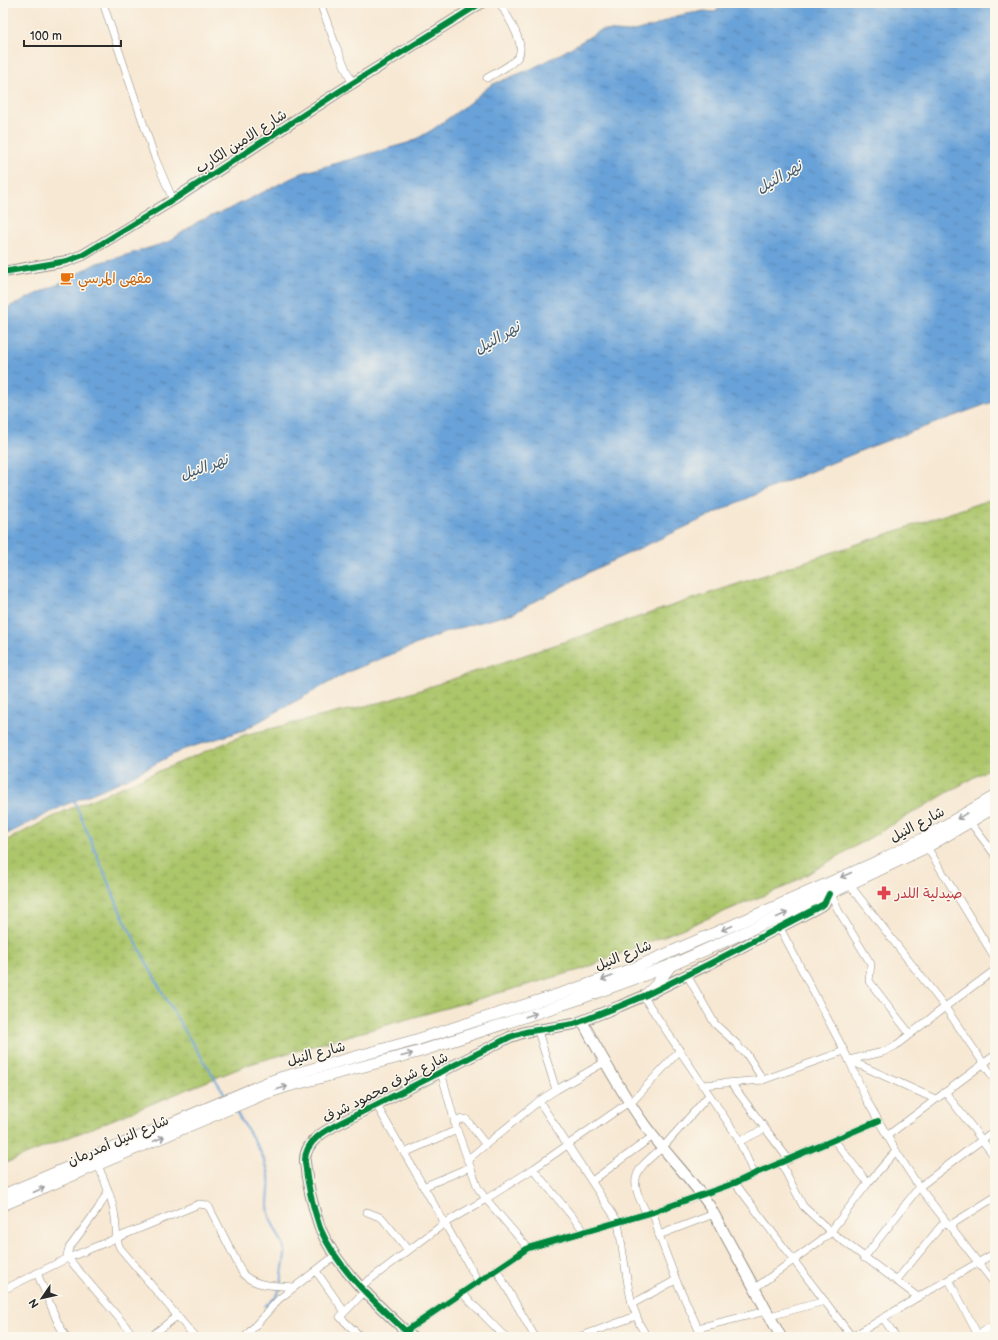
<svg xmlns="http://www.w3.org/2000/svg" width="998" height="1340" font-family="'Balsamiq Sans','Playpen Sans Arabic',sans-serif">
<defs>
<pattern id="wetland-marsh" width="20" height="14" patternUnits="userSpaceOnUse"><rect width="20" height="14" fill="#acc66b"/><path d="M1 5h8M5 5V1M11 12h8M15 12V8" fill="none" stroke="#94aa5d"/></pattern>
<pattern id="water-ripples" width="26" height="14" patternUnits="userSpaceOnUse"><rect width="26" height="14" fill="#69a2d8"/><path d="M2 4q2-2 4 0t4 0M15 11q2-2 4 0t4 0" fill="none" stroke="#5784af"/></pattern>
</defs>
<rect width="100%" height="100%" fill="#fbf7ec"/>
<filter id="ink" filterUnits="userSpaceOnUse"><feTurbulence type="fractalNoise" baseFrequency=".025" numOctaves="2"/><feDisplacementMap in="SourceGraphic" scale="8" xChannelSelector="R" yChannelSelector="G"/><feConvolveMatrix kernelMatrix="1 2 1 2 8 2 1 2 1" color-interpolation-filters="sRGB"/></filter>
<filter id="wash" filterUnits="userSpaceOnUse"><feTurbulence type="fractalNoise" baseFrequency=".012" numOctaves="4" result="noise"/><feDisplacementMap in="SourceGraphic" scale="16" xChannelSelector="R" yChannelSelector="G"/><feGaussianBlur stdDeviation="0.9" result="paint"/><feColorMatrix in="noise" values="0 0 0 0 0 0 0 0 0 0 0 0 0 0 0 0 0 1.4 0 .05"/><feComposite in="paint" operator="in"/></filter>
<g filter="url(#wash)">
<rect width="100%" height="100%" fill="#f7e8d3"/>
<polygon fill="url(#wetland-marsh)" stroke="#6c784b" points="995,498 995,765 787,886 583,969 250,1064 3,1164 3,842 65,811 244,735 390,700"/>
<polygon fill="url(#water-ripples)" stroke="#4a6682" points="724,3 995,3 995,401 870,447 756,494 593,570 514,613 449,631 348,672 244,730 182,750 126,779 65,805 3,836 3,310 27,298 58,284 97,263 120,257 168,242 199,221 229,209 302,173 411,142 432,130 464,107 491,85 533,68 562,53 601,30 629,32 655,26 676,16 704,11 715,12"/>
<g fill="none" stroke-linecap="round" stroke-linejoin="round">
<g stroke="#69a2d8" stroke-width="2">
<polyline points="74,800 121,913 138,946 161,990 186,1033 226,1096"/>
<path d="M235,1110C246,1128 266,1155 269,1176C271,1189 266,1201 269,1213C272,1227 281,1237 285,1250C286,1262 280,1272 282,1284"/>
<polyline points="265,1306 275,1298 281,1288"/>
</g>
</g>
</g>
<g filter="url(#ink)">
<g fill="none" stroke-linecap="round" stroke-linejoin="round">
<g stroke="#918a7f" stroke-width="8">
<g id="street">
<polyline points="103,3 155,158 173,200"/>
<polyline points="320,3 336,46 352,83"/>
<path d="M487,78C497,72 511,66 518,57C527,44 506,15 500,3"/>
<polyline points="970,822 995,855"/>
<polyline points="927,847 995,958"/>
<polyline points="849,884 945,1007 995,1080"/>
<polyline points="831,894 838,910 871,964 869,981 910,1034"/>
<polyline points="780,928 849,1060 866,1099 896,1151 919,1187 995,1284"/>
<polyline points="687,975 715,1024 738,1045 740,1049 746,1053 763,1080"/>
<polyline points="643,996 737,1136 754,1174"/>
<polyline points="538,1031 556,1090 539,1101 618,1222 628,1285 632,1304 640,1325 647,1337"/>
<polyline points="849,1060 883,1052 895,1046 945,1007 995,970"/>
<polyline points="849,1060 935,1099"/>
<polyline points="441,1072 457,1130 478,1188 486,1199 528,1248"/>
<polyline points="731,1083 789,1160"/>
<polyline points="702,1085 763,1080 844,1051"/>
<polyline points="556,1090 605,1062"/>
<polyline points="945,1092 995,1157"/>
<polyline points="376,1104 478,1281"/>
<polyline points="630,1104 680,1050"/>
<polyline points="454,1122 462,1119 466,1119 486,1145"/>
<polyline points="887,1136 995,1055"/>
<polyline points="834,1140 868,1183"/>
<polyline points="740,1141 765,1129"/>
<polyline points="404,1153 457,1130"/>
<polyline points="467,1160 539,1101"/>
<polyline points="781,1163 803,1206 831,1232 918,1297"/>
<path d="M98,1165C105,1182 113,1200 115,1218C117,1229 115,1238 120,1248L195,1337"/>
<polyline points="533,1169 585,1232"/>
<polyline points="592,1181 653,1136"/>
<polyline points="735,1183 852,1337 918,1297 995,1253"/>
<polyline points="423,1187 470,1167"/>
<polyline points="108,1191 98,1209 69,1248 67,1255 68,1258 135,1337"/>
<polyline points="367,1212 382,1218 408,1250"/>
<polyline points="653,1212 659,1235 676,1280 702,1337"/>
<path d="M647,1214C642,1204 634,1190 636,1179C638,1165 655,1155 664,1146C679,1129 694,1112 709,1095"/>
<polyline points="949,1226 995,1197"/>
<polyline points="659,1235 714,1214"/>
<polyline points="864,1258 919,1187 995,1130"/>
<polyline points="496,1269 535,1337"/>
<polyline points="316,1271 344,1311"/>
<polyline points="37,1273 58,1323 66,1337"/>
<polyline points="949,1280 978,1335"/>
<polyline points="896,1281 945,1221"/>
<polyline points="360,1287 445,1223 486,1199 533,1169 629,1102"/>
<polyline points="755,1288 828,1235 868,1183 896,1151"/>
<path d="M3,1290L68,1258L199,1204L206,1205L209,1207L243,1274C255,1287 276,1285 293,1287"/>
<polyline points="462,1293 505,1337"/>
<polyline points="632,1304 676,1280"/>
<polyline points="770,1316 825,1301"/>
<polyline points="883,1318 896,1337"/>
<polyline points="698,1328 766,1311"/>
<polyline points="406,1331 528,1248 653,1212 735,1183 754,1174 878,1121"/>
<polyline points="150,1337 177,1316"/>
<polyline points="245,1337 279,1299 336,1255"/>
<polyline points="361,1337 340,1317 364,1292"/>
<polyline points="579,1337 636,1316"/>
<polyline points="975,1337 995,1324"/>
</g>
</g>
<g stroke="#918a7f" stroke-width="12">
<g id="secondary">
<polyline points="3,272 67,261 83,255 173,200 340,91 481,3"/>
<path d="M582,1021C601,1056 621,1092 644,1124C664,1152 689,1176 709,1205L781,1337"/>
<path d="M412,1337C379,1306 338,1271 320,1228C313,1207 307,1184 305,1162C304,1141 326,1130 342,1122L510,1037L525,1032L574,1024L620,1006L646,995L711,963L813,910L824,904L829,894"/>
</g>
</g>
<g stroke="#918a7f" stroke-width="12">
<g id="primary">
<polyline points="646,995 656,985 672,964"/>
<polyline points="3,1195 266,1083 283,1077 416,1040 572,990 627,971 770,909 883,859 922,839 995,796"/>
<polyline points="3,1205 264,1094 285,1087 418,1052 573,1001 672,965 829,894 927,847 995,807"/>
</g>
</g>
<use href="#street" stroke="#fff" stroke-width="7"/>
<use href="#secondary" stroke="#fff" stroke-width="10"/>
<use href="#primary" stroke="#fff" stroke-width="11"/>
<g stroke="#fbf7ec" stroke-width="8">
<g id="cycleway">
<polyline points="3,272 67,261 83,255 173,200 340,91 481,3"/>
<polyline points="406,1331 528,1248 653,1212 735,1183 754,1174 878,1121"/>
<path d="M412,1337C379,1306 338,1271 320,1228C313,1207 307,1184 305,1162C304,1141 326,1130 342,1122L510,1037L525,1032L574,1024L620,1006L646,995L711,963L813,910L824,904L829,894"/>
</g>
</g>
<use href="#cycleway" stroke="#00873e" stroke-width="6"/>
</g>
<defs><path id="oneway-shaft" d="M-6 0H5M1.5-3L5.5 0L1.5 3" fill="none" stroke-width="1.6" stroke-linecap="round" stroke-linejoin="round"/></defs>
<g stroke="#a0a0a0">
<use href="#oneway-shaft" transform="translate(962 816) rotate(149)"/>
<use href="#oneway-shaft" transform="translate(846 875) rotate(156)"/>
<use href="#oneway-shaft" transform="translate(782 915) rotate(-24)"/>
<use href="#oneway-shaft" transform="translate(727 928) rotate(157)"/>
<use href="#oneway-shaft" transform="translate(607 978) rotate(160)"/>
<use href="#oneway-shaft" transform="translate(531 1015) rotate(-18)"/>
<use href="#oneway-shaft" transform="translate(407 1055) rotate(-15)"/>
<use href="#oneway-shaft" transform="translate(282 1088) rotate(-17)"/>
<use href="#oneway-shaft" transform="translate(159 1139) rotate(-23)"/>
<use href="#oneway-shaft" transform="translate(39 1190) rotate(-23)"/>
</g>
</g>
<defs>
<g id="cafe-bare" transform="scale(1.08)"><path d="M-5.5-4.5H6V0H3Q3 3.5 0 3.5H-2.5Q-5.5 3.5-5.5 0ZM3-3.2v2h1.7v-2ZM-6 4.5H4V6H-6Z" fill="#e8710a" stroke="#fbf7ec" stroke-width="2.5" paint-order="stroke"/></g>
<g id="pharmacy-bare" transform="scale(1.08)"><path d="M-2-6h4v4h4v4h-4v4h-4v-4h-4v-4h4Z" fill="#e0444e" stroke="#fbf7ec" stroke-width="2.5" paint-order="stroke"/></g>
</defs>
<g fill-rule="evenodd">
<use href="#cafe-bare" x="67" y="278"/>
<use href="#pharmacy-bare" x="884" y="893"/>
</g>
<g text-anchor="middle" stroke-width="3" stroke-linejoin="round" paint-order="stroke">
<g font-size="14" fill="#2b2b2b" stroke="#fbf7ec">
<text transform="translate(241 141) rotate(-33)" y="5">شارع الامين الكارب</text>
<text transform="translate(917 824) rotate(-28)" y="5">شارع النيل</text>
<text transform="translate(623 955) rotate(-22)" y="5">شارع النيل</text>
<text transform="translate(316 1053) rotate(-15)" y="5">شارع النيل</text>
<text transform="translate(385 1087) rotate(-27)" y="5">شارع شرف محمود شرف</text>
<text transform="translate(118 1140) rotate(-23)" y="5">شارع النيل أمدرمان</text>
</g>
<g font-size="14" fill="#c56008" stroke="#fbf7ec" text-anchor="start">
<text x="78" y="283">مقهى المرسي</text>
</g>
<g font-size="14" fill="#be3a42" stroke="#fbf7ec" text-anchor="start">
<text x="895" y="898">صيدلية اللدر</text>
</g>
<g font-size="15" font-style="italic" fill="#445b70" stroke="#fbf7ec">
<text transform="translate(779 177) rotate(-30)" y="5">نهر النيل</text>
<text transform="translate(497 338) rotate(-30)" y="5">نهر النيل</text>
<text transform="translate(204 467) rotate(-20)" y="5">نهر النيل</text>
</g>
</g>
<rect width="998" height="1340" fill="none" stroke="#fbf7ec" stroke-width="16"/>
<g transform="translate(42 1298) rotate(236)" stroke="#fbf7ec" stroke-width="3" paint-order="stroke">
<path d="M0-3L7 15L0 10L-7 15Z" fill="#2b2b2b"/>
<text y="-6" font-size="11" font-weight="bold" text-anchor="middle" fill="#2b2b2b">N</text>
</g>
<path d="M24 40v6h97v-6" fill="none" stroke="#2b2b2b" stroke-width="2"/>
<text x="30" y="40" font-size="12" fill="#2b2b2b" stroke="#fbf7ec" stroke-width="3" paint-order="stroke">100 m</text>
</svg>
